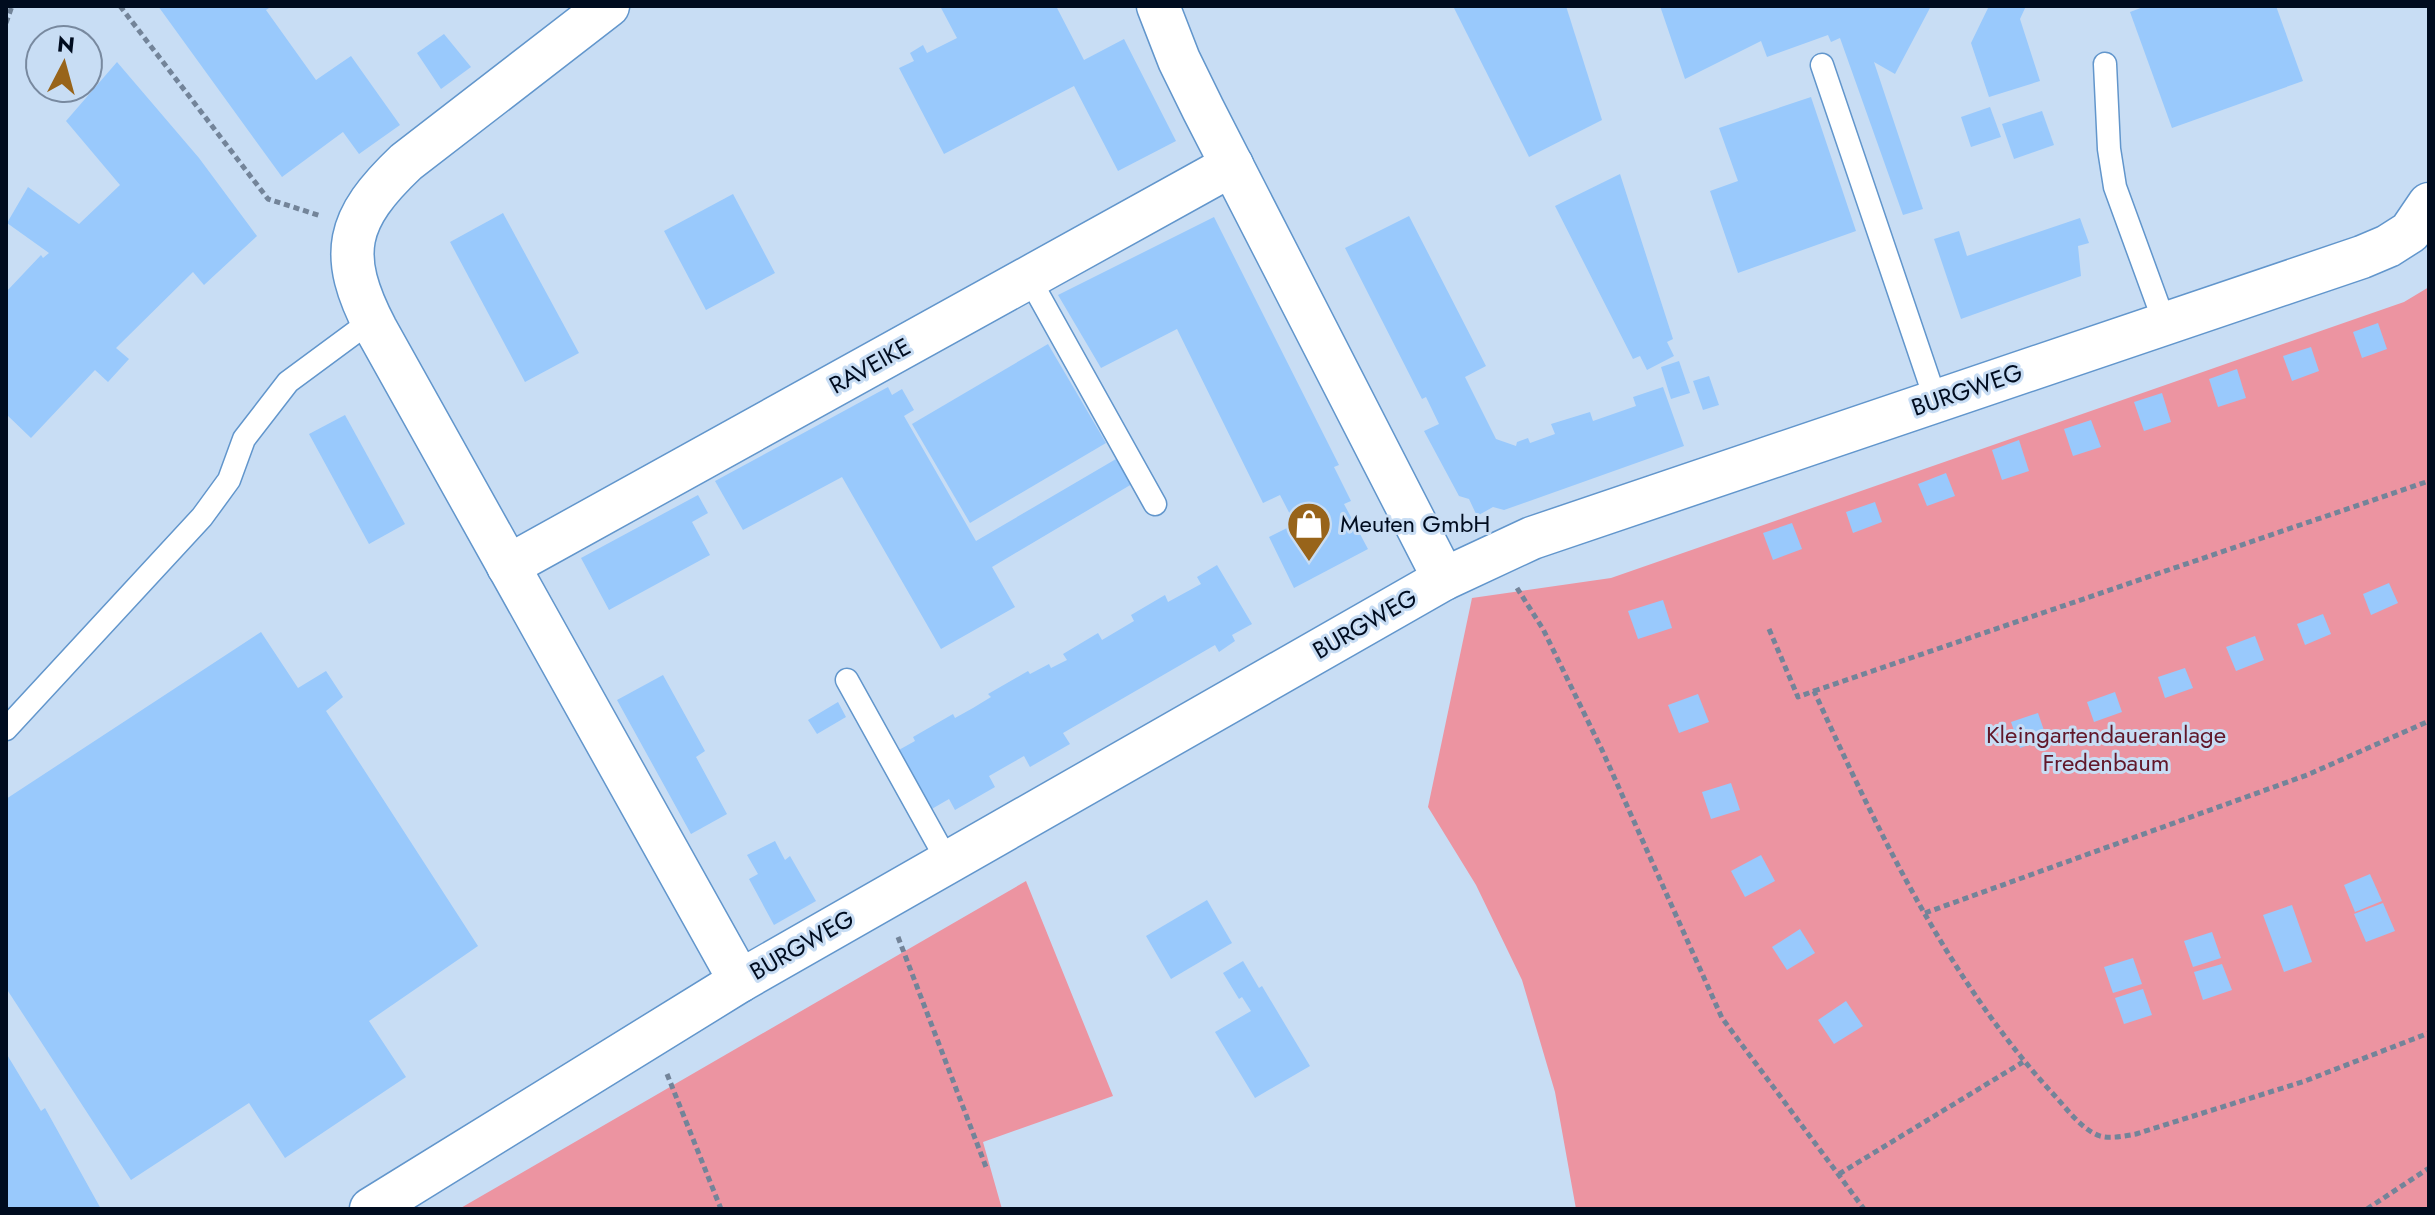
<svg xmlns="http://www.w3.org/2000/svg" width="2435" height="1215" font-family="Jost,sans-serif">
<rect width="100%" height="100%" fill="#c8ddf4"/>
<g fill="#ec94a1">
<polygon points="2429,287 2429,1209 1576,1209 1555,1092 1522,980 1476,885 1428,807 1472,598 1611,578 2404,302"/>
<polygon points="1026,881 1113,1096 983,1142 1002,1209 459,1209"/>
</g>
<g fill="#99c9fc">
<polygon points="158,6 272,6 266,10 316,80 351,56 400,125 359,154 343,132 282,177"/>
<polygon points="940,6 1056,6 1084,60 1124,39 1176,141 1118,171 1074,86 944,154 899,68 914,61 910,53 923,45 927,53 957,38"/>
<polygon points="1453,6 1566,6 1602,120 1529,157"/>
<polygon points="1660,6 1931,6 1895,74 1874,62 1923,209 1903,215 1840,38 1831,42 1828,35 1767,57 1761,41 1685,79"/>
<polygon points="1989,6 2026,6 2020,19 2040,81 1989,97 1971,43"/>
<polygon points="2146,6 2276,6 2303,81 2172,128 2130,12"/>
<polygon points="444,34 471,67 441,89 417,53"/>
<polygon points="117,62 199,158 257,236 204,285 193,272 116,348 129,359 108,382 95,370 31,438 6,414 6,292 41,255 43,258 49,253 7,223 28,187 79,224 120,185 66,121"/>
<polygon points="1811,97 1856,231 1738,273 1710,191 1738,181 1719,128"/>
<polygon points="1990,107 2001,137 1971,147 1961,117"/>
<polygon points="2042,111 2054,145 2014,159 2002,124"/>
<polygon points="1620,174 1673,339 1667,342 1674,356 1647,370 1640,356 1633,359 1555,206"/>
<polygon points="733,194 775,273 706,310 664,231"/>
<polygon points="503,213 579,353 525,382 450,242"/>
<polygon points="1409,216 1486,366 1465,377 1496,439 1516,446 1517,442 1528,438 1530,443 1555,434 1551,424 1590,412 1593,421 1636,406 1633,397 1663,387 1684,446 1504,510 1493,507 1477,516 1469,499 1459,496 1424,431 1439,424 1426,397 1422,399 1345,248"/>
<polygon points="1214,217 1339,465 1334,467 1351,501 1344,504 1368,549 1294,588 1269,537 1295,524 1280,495 1263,503 1177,329 1101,368 1058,295"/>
<polygon points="2080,218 2089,243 2078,246 2081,276 1961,319 1934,239 1959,231 1967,256"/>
<polygon points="2378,323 2387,349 2362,358 2353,332"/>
<polygon points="1048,344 1106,443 970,523 912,424"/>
<polygon points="2311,347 2319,371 2292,381 2283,356"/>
<polygon points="1679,361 1690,393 1671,399 1661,367"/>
<polygon points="2237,369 2246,398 2218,407 2209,379"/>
<polygon points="1709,376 1719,405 1703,410 1693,381"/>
<polygon points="888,387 892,395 902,389 914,410 904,416 976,541 1116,459 1132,484 992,567 1015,607 941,649 842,477 743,530 715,481"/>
<polygon points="2162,393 2171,422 2144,431 2134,402"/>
<polygon points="345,415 405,524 369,544 309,434"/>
<polygon points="2091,420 2101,447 2073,456 2064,429"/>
<polygon points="2019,440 2029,471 2002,480 1992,450"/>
<polygon points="1946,473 1955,496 1927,506 1918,484"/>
<polygon points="698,495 708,513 692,522 710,555 609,610 581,558"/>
<polygon points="1875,502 1882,522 1853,533 1846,512"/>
<polygon points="1792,523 1802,549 1773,560 1763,533"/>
<polygon points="1217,565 1252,624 1232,635 1235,641 1219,652 1215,645 1063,733 1070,744 1030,767 1024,756 989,776 995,787 955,810 949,799 930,810 897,751 915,741 913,737 953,714 955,718 973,708 991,697 988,694 1028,671 1030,674 1049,664 1051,668 1067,660 1063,654 1098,633 1102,640 1134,621 1131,615 1165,595 1168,602 1201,584 1197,577"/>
<polygon points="2389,583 2398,603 2371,615 2363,594"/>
<polygon points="1663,600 1672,628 1638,639 1628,611"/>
<polygon points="2323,614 2331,634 2305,645 2297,624"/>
<polygon points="261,632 298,688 326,671 343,697 326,711 478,946 369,1021 406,1077 285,1158 249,1103 131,1180 6,988 6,799"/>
<polygon points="2255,636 2264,660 2236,671 2226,647"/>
<polygon points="2185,668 2193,688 2165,698 2158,677"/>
<polygon points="663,675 705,751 696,757 727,814 691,834 617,700"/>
<polygon points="2115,692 2122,712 2094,722 2087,702"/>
<polygon points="1698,694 1709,722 1679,733 1668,705"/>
<polygon points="838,702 846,717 817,734 808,720"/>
<polygon points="2038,713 2047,739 2020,748 2011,722"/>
<polygon points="1731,783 1740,810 1711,819 1702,792"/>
<polygon points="775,841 785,860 790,856 816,901 774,925 749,879 758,874 747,855"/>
<polygon points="1761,855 1775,881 1745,897 1731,871"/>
<polygon points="2370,874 2382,901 2355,912 2344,885"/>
<polygon points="1207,900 1232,943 1171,979 1146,936"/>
<polygon points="2383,903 2395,931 2366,942 2354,914"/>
<polygon points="2292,905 2312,962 2284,972 2263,915"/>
<polygon points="1800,929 1815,953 1787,970 1772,947"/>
<polygon points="2212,932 2221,958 2193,967 2184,941"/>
<polygon points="2133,958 2142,984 2113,993 2104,967"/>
<polygon points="1243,961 1259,988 1262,986 1310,1066 1255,1098 1215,1032 1251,1011 1242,997 1239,999 1223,973"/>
<polygon points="2222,964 2232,990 2203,1000 2194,972"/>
<polygon points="2143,989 2152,1015 2124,1024 2115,998"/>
<polygon points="1846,1001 1863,1026 1834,1044 1818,1020"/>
<polygon points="6,1053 41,1111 45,1108 101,1209 6,1209"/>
</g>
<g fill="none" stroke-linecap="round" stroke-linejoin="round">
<g stroke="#6296cc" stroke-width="25">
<g id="service">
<polyline points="2105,64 2109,149 2115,187 2165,324"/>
<polyline points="1822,65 1936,401"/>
<polyline points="1029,278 1155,504"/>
<polyline points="847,680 948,862"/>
<polyline points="6,729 202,517 229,480 244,439 288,382 372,320"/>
</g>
</g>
<g stroke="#6296cc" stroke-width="45">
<g id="minor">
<path d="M608,6L406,162C346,219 337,254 376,329L740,981"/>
<polyline points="1158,6 1179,60 1203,109 1444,579"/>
<polyline points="508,566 1232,165"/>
<polyline points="371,1209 740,981 1444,579 1532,538 2362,257 2388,246 2410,232 2429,204"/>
</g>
</g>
<g stroke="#738499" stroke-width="5" stroke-dasharray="6 4" stroke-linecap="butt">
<polyline points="120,6 268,199 321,216"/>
<polyline points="6,23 12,6"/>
<polyline points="1517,588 1543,629 1602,750 1722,1018 1864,1209"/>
<path d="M1769,629L1798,697L1814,691C1878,831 1949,982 2055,1096C2068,1110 2081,1129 2100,1136C2111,1139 2124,1136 2136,1134L2305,1081L2429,1033"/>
<polyline points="1814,691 2429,481"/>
<polyline points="1925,913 2307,775 2429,721"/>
<polyline points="898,937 986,1167"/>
<polyline points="667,1074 721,1209"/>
<polyline points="1839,1174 2023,1062"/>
<polyline points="2367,1209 2429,1168"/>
</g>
<use href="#service" stroke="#fff" stroke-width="22"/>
<use href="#minor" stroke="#fff" stroke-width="42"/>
</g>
<defs>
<g id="shop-pin" transform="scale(2.3)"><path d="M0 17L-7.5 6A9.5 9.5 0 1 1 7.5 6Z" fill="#98641a" stroke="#c8ddf4"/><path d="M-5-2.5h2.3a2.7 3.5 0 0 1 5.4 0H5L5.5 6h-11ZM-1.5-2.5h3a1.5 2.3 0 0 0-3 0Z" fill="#fff"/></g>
</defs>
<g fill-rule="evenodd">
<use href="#shop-pin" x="1309" y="524"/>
</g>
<g text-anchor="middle" stroke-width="6" stroke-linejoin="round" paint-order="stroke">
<g font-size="24" fill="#000c1f" stroke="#c8ddf4">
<text transform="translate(870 366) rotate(-29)" y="8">RAVEIKE</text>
<text transform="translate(1967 390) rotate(-19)" y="8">BURGWEG</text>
<text transform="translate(1365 624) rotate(-30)" y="8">BURGWEG</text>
<text transform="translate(802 945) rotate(-30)" y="8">BURGWEG</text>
</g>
<g font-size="24" fill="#000c1f" stroke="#c8ddf4" text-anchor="start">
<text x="1340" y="532">Meuten GmbH</text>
</g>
<g font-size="24" fill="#611729" stroke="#c8ddf4">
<text x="2106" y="743">Kleingartendaueranlage<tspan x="2106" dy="28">Fredenbaum</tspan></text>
</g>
</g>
<rect width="2435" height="1215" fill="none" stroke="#000c1f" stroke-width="16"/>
<g transform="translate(64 64) rotate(6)"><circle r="38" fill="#c8ddf4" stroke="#78899f" stroke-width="2"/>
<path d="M0-6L14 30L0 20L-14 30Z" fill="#98641a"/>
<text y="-12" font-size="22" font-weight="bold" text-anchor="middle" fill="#000c1f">N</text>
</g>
</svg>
